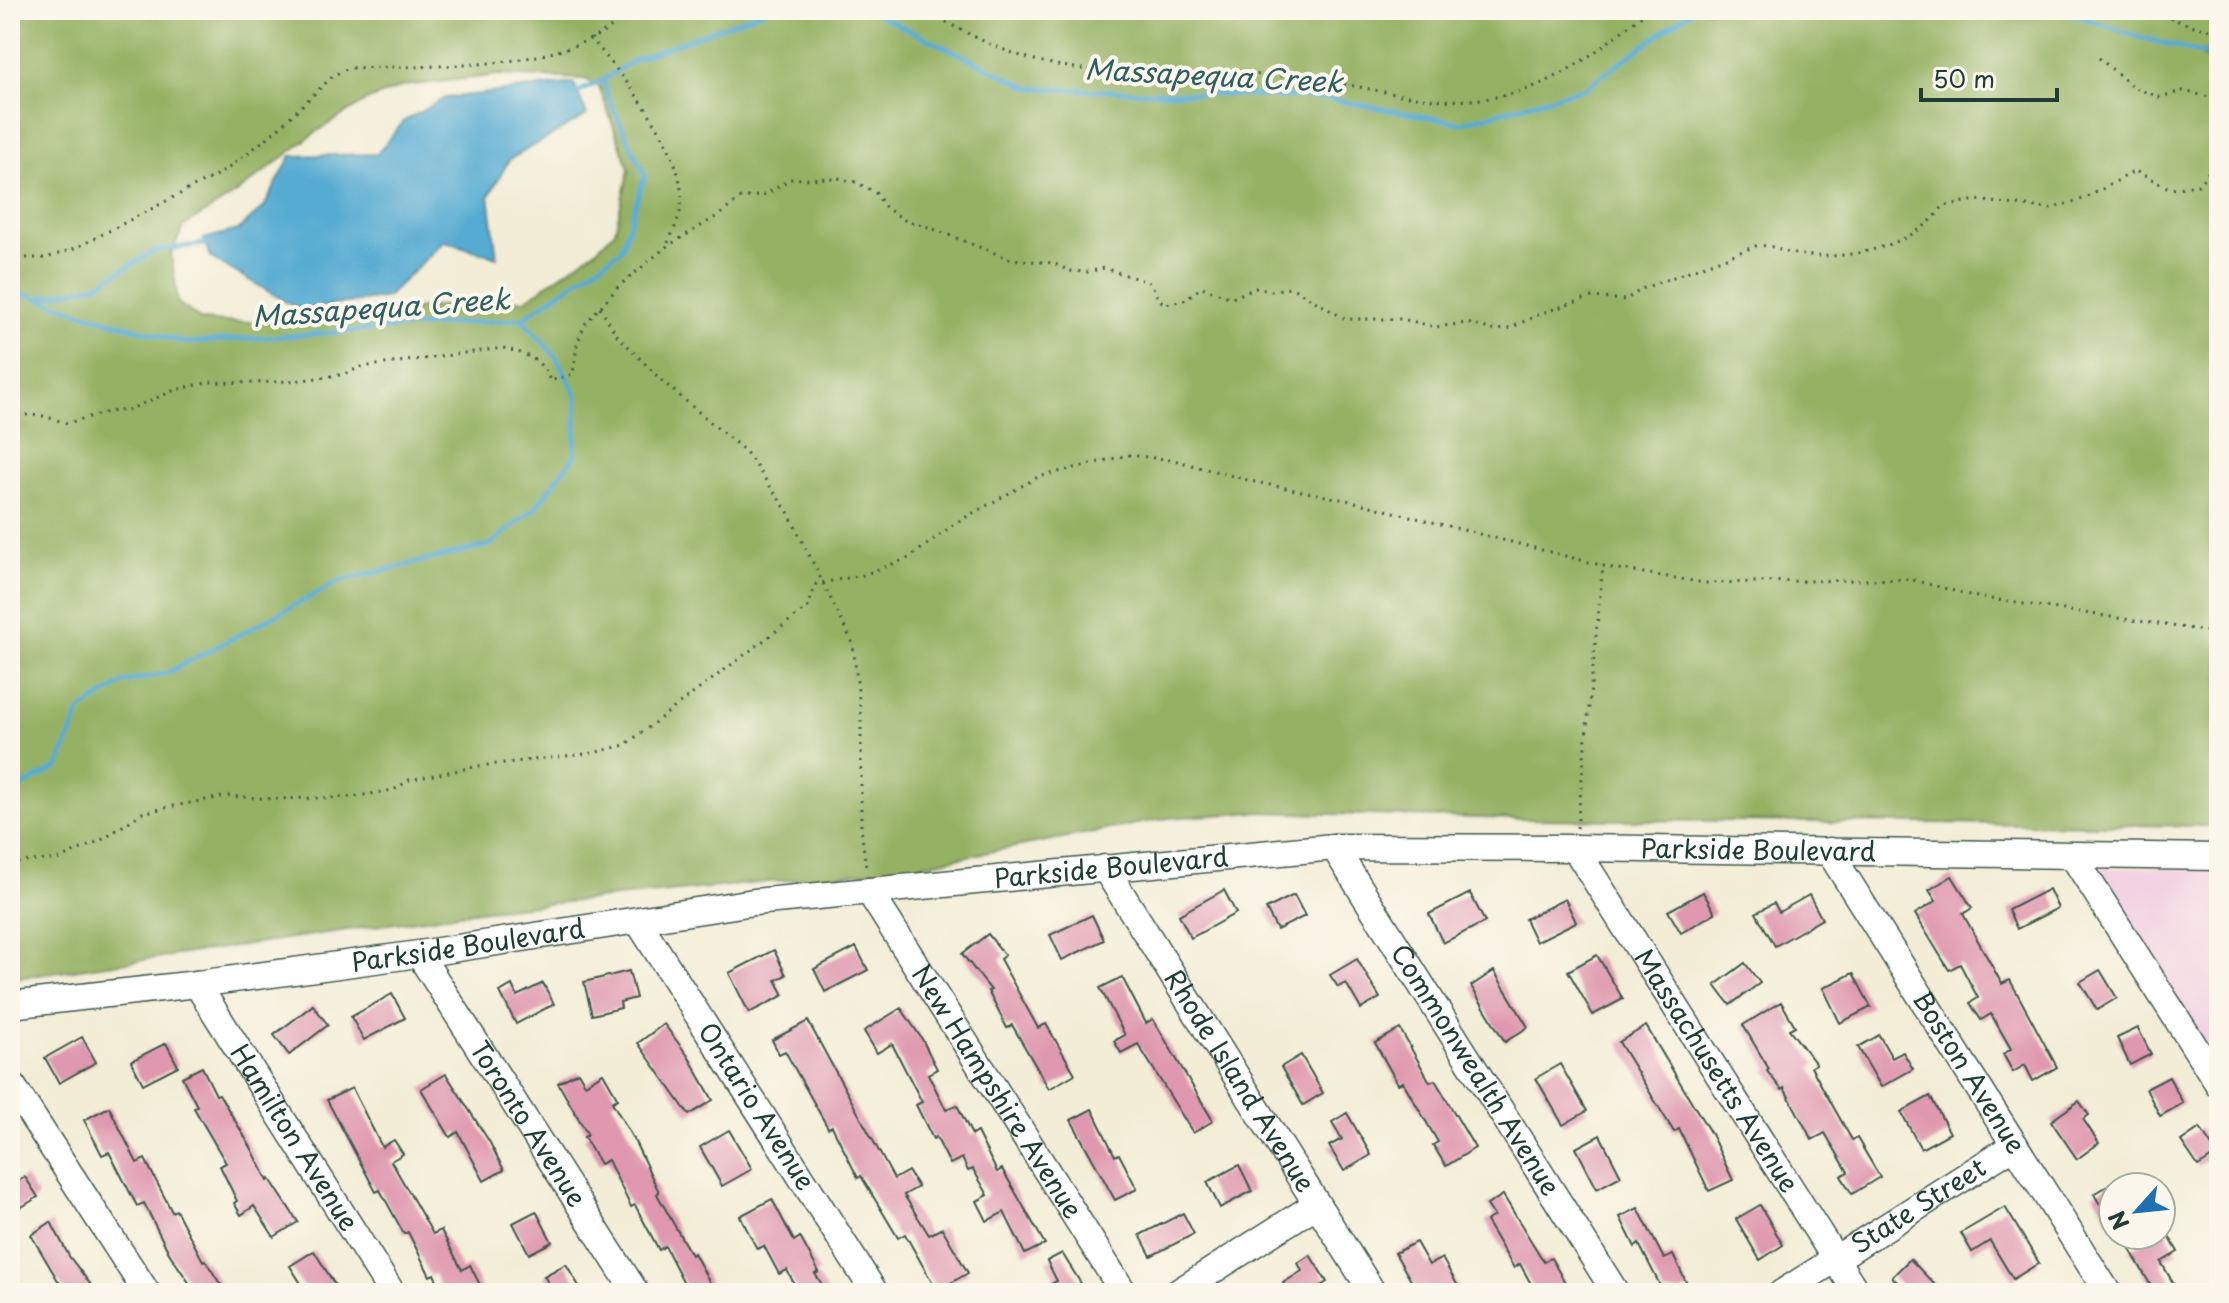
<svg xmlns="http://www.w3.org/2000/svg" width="2229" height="1303" font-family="'Playpen Sans',sans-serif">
<rect width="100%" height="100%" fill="#fbf7ec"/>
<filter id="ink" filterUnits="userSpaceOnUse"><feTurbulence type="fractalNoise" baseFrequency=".0125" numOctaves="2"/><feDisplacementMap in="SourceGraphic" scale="16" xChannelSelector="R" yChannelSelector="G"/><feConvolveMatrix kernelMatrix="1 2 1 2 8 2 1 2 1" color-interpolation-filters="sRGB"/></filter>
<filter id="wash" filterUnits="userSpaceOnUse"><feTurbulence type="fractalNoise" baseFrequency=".006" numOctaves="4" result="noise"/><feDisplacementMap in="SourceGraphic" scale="32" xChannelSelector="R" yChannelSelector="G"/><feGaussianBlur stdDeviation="1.8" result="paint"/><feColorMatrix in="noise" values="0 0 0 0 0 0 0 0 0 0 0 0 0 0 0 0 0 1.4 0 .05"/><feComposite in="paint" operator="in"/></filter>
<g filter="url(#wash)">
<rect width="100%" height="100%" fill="#f3edd7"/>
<polygon fill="#f2cfe1" points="2219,867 2219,1066 2094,868"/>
<path fill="#95b163" stroke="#5a774c" stroke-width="2" fill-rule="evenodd" d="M10,10H2219V54L2188,49L2219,65V826L1518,819L1257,812L1168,818L899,869L486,910L10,979ZM499,75L585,79L599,87L629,169L615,231L596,250L525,300L486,301L310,321L226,322L201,320L178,303L171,253L184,226L234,195L316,132L366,101L404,86Z"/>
<polygon fill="#56abd2" stroke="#3a7483" stroke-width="2" points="574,83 587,115 509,160 489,196 497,257 444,241 387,297 300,310 210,257 204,239 238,230 264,207 291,156 377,154 404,121 445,98"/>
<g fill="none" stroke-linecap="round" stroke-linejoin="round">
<g stroke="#56abd2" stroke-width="5">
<polyline points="863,10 872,12 1030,88 1323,98 1461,123 1585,88 1693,10"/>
<polyline points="2059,10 2136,36 2219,58"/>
<polyline points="574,94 603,80"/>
<polyline points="10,289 82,313 186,343 522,319 621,250 645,175 609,100 603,80 634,60 767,10"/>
<polyline points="40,298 97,285 154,251 211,243"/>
<polyline points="10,793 58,767 80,711 124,682 167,673 340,581 490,545 535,508 575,455 577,396 556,357 522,319"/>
</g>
</g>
<g id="blocks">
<g fill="#df98af">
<polygon points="1952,876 1972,908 1963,914 2002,984 2010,980 2057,1067 2033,1081 2025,1065 2013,1072 2003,1054 2011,1049 1991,1014 1981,1020 1970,1003 1978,998 1960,964 1949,970 1915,914 1936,901 1929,890"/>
<polygon points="2049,889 2058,908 2017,929 2008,910"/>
<polygon points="1224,890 1236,913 1191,938 1179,915"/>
<polygon points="1703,892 1715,913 1681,933 1668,911"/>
<polygon points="1470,893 1485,922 1443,943 1429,914"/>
<polygon points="1294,895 1305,916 1277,930 1266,909"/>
<polygon points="1809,895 1822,919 1775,946 1756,913 1774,903 1779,912"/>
<polygon points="1565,899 1576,922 1536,942 1525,919"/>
<polygon points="1092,915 1104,940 1062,960 1050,935"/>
<polygon points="988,934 1005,955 1000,959 1038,1028 1046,1024 1075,1074 1049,1089 1012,1025 1007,1028 988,991 991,990 962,954"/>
<polygon points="856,947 868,970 825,992 814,969"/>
<polygon points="774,950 786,975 776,980 784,995 749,1013 729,973"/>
<polygon points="1597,955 1623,999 1593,1015 1568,971"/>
<polygon points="1357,959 1380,998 1361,1009 1346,983 1338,987 1330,975"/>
<polygon points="1745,963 1760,983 1730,1005 1715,985"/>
<polygon points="2100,970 2117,998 2097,1010 2080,982"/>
<polygon points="629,971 636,998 620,1002 621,1008 592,1015 584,982"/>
<polygon points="1494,971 1528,1027 1505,1042 1471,986"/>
<polygon points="1853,973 1871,1007 1840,1023 1823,988"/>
<polygon points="1122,977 1146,1023 1153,1019 1213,1121 1193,1133 1138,1044 1121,1053 1114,1041 1125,1035 1100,988"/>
<polygon points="543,983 554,1004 516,1024 500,992 512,985 517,996"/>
<polygon points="392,994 405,1018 364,1040 351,1017"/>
<polygon points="1781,1002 1795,1026 1789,1029 1816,1064 1811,1067 1852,1140 1857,1138 1880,1177 1852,1194 1841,1176 1848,1172 1825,1133 1812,1140 1784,1088 1782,1090 1767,1071 1769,1069 1743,1025"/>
<polygon points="313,1005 328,1025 289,1055 274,1035"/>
<polygon points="901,1008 922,1039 937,1069 928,1074 946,1110 957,1105 972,1135 977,1132 997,1172 1002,1169 1045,1244 1025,1254 1004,1212 987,1221 977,1201 988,1195 973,1169 968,1171 962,1158 950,1164 936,1137 933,1139 916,1105 922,1102 892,1044 877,1053 864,1031"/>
<polygon points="808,1021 894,1179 908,1171 918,1187 904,1195 929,1235 942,1228 968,1273 937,1291 905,1234 898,1238 861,1176 858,1178 832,1126 828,1128 785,1051 779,1054 772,1040"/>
<polygon points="664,1024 688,1056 713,1100 689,1115 638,1043"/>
<polygon points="1646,1026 1711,1134 1733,1180 1709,1191 1679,1129 1674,1132 1619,1042"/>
<polygon points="2138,1028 2151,1054 2130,1065 2117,1038"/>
<polygon points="1400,1029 1430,1082 1435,1080 1475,1148 1446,1166 1433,1145 1438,1142 1403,1082 1398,1084 1375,1043"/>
<polygon points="1879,1035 1892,1058 1903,1052 1913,1069 1881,1087 1858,1047"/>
<polygon points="82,1037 96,1062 59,1083 45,1058"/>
<polygon points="166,1043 178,1066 143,1084 131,1061"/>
<polygon points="1301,1055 1323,1093 1303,1105 1281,1067"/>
<polygon points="1560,1064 1587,1111 1563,1125 1536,1078"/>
<polygon points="202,1067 216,1095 219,1094 252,1149 268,1181 270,1179 298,1222 274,1237 254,1206 241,1215 234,1203 237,1201 220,1166 226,1163 194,1108 197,1106 182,1077"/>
<polygon points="578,1072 585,1084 603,1073 618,1099 612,1102 636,1144 659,1192 657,1194 691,1255 694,1253 710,1283 689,1293 665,1246 659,1250 635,1205 631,1207 608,1160 600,1164 584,1137 588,1135 558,1083"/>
<polygon points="446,1074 489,1141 504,1170 484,1181 458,1132 450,1137 421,1089"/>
<polygon points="2169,1077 2183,1103 2160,1116 2146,1089"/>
<polygon points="352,1088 382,1147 394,1140 403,1154 391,1161 433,1234 441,1230 462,1270 470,1265 484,1293 443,1293 434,1274 430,1276 408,1232 404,1234 380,1190 376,1192 327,1100"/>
<polygon points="1930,1096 1950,1133 1921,1149 1901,1112"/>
<polygon points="2079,1101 2089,1115 2083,1119 2099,1143 2077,1159 2051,1121"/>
<polygon points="109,1107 137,1163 145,1159 172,1212 176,1210 203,1261 205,1260 226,1293 196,1293 169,1253 144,1203 137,1206 109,1152 102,1155 84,1120"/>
<polygon points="1092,1109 1115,1156 1119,1154 1137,1189 1115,1200 1071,1120"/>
<polygon points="1347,1113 1371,1155 1344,1171 1329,1146 1342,1139 1332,1122"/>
<polygon points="2200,1128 2217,1154 2198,1166 2181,1141"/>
<polygon points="729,1130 752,1169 722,1186 700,1147"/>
<polygon points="1600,1135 1621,1176 1597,1189 1576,1148"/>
<polygon points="1239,1165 1252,1191 1220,1208 1207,1182"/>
<polygon points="25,1177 38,1197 10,1214 10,1186"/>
<polygon points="2113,1183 2113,1227 2094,1194"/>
<polygon points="1503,1195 1544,1262 1551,1258 1571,1293 1536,1293 1520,1264 1514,1268 1486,1221 1494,1216 1487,1205"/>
<polygon points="772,1199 794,1241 800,1237 819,1272 815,1274 828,1293 799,1293 787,1270 779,1274 764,1246 757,1249 740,1216"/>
<polygon points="1760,1205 1783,1245 1760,1260 1736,1219"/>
<polygon points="2005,1207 2039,1263 2013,1279 1990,1241 1972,1252 1961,1233"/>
<polygon points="1638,1208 1664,1259 1673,1255 1689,1288 1680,1293 1664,1293 1639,1244 1635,1247 1620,1217"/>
<polygon points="536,1211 552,1242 529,1254 513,1223"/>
<polygon points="1183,1213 1194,1234 1151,1256 1140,1235"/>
<polygon points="51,1222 69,1256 97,1293 67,1293 57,1279 31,1235"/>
<polygon points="2165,1229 2178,1252 2161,1262 2179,1293 2155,1293 2130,1249 2154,1235 2161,1235 2161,1231"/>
<polygon points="1416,1242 1429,1265 1442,1258 1462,1293 1418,1293 1395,1253"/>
<polygon points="314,1251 335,1285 322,1293 307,1293 290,1266"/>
<polygon points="1062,1253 1087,1293 1034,1293 1057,1281 1047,1261"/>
<polygon points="1310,1255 1327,1282 1309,1293 1289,1293 1283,1283 1302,1271 1298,1263"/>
<polygon points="1910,1259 1936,1286 1929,1293 1908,1293 1892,1277"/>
<polygon points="566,1264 583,1293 554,1293 544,1276"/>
</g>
</g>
</g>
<g filter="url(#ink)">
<use href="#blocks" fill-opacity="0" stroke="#3f574c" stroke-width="2"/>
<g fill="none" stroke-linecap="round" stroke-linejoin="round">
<g stroke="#3f574c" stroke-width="29">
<g id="minor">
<path id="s1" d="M1334,847L1616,1293"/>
<path id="s2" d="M1575,848L1857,1293"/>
<path id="s3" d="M1829,851L2108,1293"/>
<polyline points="2073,856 2219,1085"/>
<path id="s4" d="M1105,868L1373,1293"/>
<path id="s5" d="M869,891L1124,1293"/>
<path id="s6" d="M638,921L875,1293"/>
<path id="s7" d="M419,954L636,1293"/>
<path id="s8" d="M197,984L392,1293"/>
<path id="s9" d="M10,1005L197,984L419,954L754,902L1334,847L1575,848L2219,857"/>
<polyline points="10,1082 147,1293"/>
<polyline points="1177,1293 1317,1204"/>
<path id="s10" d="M1782,1293L2015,1145"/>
</g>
</g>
<g stroke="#3f574c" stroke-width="3" stroke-dasharray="2 6" stroke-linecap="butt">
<path d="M925,10C960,30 996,50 1035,60C1123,83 1217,68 1307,78C1379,87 1436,112 1510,94C1563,82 1607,43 1648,10"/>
<polyline points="2147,10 2190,25 2219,32"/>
<path d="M591,38C625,80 692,155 680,212C677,224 671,236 666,247"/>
<polyline points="2099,58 2133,87 2159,97 2183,91 2219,99"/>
<path d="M10,258H46L76,248L226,170L271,135L334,75L349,68C428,65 531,72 602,33C612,28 622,18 631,10"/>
<polyline points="600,307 616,334 662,381 746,452 788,512 853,644 861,718 861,828 866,868"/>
<path d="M10,414L43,416L67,423L108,412L128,410L175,390L210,382L256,383L303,380L340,375L362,367L503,348C524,353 543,359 550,381L573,374L577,344L585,324L618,287L666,247L719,215L741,198L765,195L790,179L838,178L855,182L875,192L886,208L906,221L923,225L1010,259L1053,263L1070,271L1088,272L1104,268L1151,283L1159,300L1166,304L1184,300L1202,287L1232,298L1255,288L1271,291L1286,288L1296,290L1345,319H1402L1436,327L1467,323L1493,330L1508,329L1542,313L1592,297L1625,300L1644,288L1756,246C1772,244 1782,251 1797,254C1843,262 1917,247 1943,206L1976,200L2050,209L2086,198L2135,171L2171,189L2198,185L2211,169L2219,133"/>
<polyline points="1577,828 1603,565"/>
<polyline points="10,863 60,859 105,838 142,813 174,806 227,796 274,799 352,797 394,790 409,780 479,766 593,753 625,745 808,607 816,584 863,575 909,558 957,522 1038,477 1128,455 1173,460 1255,482 1351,501 1612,568 1706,583 1910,579 1977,597 2219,633"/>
</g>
<use href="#minor" stroke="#fff" stroke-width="26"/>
</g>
</g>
<g text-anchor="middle" stroke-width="8" stroke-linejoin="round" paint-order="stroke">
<g font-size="26" fill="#1f3d34" stroke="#fbf7ec">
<text dy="9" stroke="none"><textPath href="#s9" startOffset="1758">Parkside Boulevard</textPath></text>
<text dy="9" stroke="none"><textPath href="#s9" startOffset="1110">Parkside Boulevard</textPath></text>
<text dy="9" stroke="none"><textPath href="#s9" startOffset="462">Parkside Boulevard</textPath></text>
<text dy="9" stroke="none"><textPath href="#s1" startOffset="264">Commonwealth Avenue</textPath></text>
<text dy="9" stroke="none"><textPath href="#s2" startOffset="264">Massachusetts Avenue</textPath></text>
<text dy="9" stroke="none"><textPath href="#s3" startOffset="262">Boston Avenue</textPath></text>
<text dy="9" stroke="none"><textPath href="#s4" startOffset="252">Rhode Island Avenue</textPath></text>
<text dy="9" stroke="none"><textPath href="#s5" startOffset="238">New Hampshire Avenue</textPath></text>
<text dy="9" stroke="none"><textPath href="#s6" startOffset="220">Ontario Avenue</textPath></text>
<text dy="9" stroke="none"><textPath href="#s7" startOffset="202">Toronto Avenue</textPath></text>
<text dy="9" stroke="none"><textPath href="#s8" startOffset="182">Hamilton Avenue</textPath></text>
<text dy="9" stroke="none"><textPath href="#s10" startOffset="162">State Street</textPath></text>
</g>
<g font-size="28" font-style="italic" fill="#305e63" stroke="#fbf7ec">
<text transform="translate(1214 76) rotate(3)" y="10">Massapequa Creek</text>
<text transform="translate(381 308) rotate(-4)" y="10">Massapequa Creek</text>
</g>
</g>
<rect width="2229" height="1303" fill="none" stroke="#fbf7ec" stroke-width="40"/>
<g transform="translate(2137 1211) rotate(243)"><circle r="38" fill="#fbf7ec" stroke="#a3ada2" stroke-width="2"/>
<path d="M0-6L14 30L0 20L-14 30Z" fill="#1f6fb2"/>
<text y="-12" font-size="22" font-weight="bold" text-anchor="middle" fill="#1f3d34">N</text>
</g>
<path d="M1921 88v12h136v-12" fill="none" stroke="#1f3d34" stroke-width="4"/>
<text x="1933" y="88" font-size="24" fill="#1f3d34" stroke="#fbf7ec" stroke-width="6" paint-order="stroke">50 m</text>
</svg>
